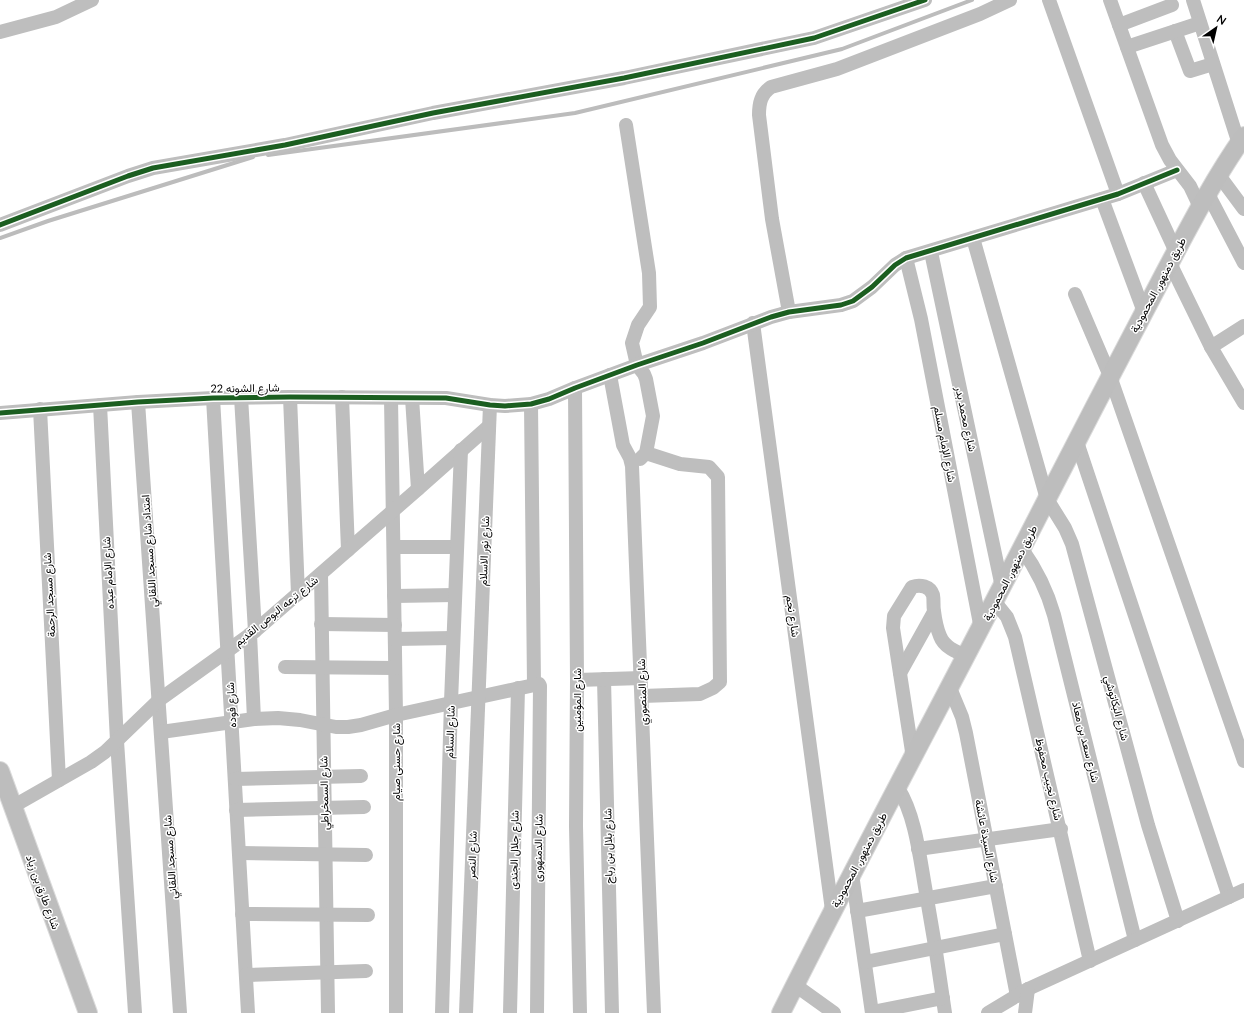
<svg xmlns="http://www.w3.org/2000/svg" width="1244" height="1013" font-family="Lato,Vazirmatn,sans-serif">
<rect width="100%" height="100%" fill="#fff"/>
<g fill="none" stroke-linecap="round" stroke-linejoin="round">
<g stroke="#bcbcbc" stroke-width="4">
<polyline points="268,155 575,113 842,49 972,0"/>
<polyline points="0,238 48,221 253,157"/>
</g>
<g stroke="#dbdbdb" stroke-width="20">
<g id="major">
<polyline points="0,771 88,1013"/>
<path d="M781,1013C868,839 961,668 1049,495C1087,421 1125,348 1164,274C1189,227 1213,180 1244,136"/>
</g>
</g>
<g stroke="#bebebe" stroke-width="14">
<polyline points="1049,0 1118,194"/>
<polyline points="1110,0 1162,145 1170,160 1190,186 1200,207"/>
<polyline points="1193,0 1239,144"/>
<polyline points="1119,25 1172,5"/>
<polyline points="1175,31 1190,71 1213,64"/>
<polyline points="0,32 56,17 92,0"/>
<polyline points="1127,47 1200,23"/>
<polyline points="626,125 649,273 650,307 638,325 632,343 637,365 644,374 646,379 653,416 646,453 640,459"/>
<polyline points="1218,174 1244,209"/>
<polyline points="1144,183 1176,252"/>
<polyline points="1208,194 1244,263"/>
<polyline points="1102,199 1144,312"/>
<polyline points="0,225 128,176 153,168 285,145 433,113 624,78 814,38 925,0"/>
<polyline points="973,238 1047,499 1065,528 1072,544 1148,825 1178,921"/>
<polyline points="931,252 1002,587"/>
<polyline points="906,258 921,319 981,629"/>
<polyline points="1170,263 1211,347 1244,403"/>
<polyline points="1075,294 1110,376 1244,761"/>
<path d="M789,312L772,219L759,115C759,103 761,94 771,87L837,69L980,14L1010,0"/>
<polyline points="753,323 832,910"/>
<polyline points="1211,347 1244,326"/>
<polyline points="610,375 623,445 630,458 632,466 654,1013"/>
<polyline points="575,388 577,680 576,826 580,1013"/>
<polyline points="241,397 255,631"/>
<polyline points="290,397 298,594"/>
<polyline points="342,397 348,550"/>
<polyline points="213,398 248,1013"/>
<polyline points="391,398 396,715 396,1013"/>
<polyline points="412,398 418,489"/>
<polyline points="138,402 180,1013"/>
<polyline points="531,404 534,684"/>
<polyline points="100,405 117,741 135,1013"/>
<polyline points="40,409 59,780"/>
<polyline points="0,413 138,402 213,398 290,397 446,398 490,405 505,406 531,404 549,399 575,388 637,365 703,343 771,317 789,312 841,305 853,301 872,287 895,265 906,258 1118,194 1177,170"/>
<polyline points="1077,442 1229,897"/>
<polyline points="394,547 457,547"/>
<path d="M1022,549C1037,570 1047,590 1054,615L1135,940"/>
<polyline points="321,574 328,1013"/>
<polyline points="394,596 455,595"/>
<polyline points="995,602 1007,617 1015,637 1090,961"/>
<polyline points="321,624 395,625"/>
<polyline points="250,634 254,719"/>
<polyline points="395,639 453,638"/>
<polyline points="285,667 395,668"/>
<polyline points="900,673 934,612"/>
<polyline points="604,679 612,1013"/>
<polyline points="577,680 642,678"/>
<polyline points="950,688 962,717 966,733 1017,996"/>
<polyline points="642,696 700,694 713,688 720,682 718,477 709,467 680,464 646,453"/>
<polyline points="161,732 254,719 278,718 300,720 336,727 348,727 361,725 396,715 539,684 540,686 537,1013"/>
<path d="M913,758L893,628L894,616L912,587C920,584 930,586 933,595C934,600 933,606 934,611C935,619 937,629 940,636C944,647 956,652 967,656"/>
<polyline points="235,779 361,776"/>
<path d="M898,788C914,813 919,851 924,881C932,925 939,969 945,1013"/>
<polyline points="12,807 91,762 105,752 159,700 255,631 418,489 489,426"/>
<polyline points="236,810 364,807"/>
<polyline points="918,849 1061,829"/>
<polyline points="239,853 366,855"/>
<polyline points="852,874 872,1013"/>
<polyline points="857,911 996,886"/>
<polyline points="242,914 368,915"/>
<polyline points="865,962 1005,934"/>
<polyline points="246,975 366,971"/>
<polyline points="795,985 834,1013"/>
<polyline points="872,1012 943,998"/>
<polyline points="442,1013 451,702 461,450"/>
<polyline points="466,1013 490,405"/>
<polyline points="510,1013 518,688"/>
<polyline points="988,1013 1028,989 1244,890"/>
<polyline points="1025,1013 1028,989"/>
</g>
<use href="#major" stroke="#bdbdbd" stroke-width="18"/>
<g stroke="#fff" stroke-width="8">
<g id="cycleway">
<polyline points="0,225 128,176 153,168 285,145 433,113 624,78 814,38 925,0"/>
<polyline points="0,413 138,402 213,398 290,397 446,398 490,405 505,406 531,404 549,399 575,388 637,365 703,343 771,317 789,312 841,305 853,301 872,287 895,265 906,258 1118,194 1177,170"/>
</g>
</g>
<use href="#cycleway" stroke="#1b5e20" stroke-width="5"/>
</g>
<g text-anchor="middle" stroke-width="3" stroke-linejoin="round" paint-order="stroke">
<g font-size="11" fill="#000" stroke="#fff">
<text transform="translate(1158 285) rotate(-62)" y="4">طريق دمنهور, المحمودية</text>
<text transform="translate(245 388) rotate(-1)" y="4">شارع الشونه 22</text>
<text transform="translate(966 419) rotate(78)" y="4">شارع محمد بدر</text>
<text transform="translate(945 444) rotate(79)" y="4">شارع الإمام مسلم</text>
<text transform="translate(149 551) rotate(-94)" y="4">امتداد شارع مسجد اللقاني</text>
<text transform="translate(484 551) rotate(-88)" y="4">شارع نور الاسلام</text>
<text transform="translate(108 573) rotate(-93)" y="4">شارع الإمام عبده</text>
<text transform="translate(1010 573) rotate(-63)" y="4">طريق دمنهور, المحمودية</text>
<text transform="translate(49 595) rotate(-93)" y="4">شارع مسجد الرحمة</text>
<text transform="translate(276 611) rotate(-39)" y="4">شارع ترعه البوص القديم</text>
<text transform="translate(793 616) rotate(82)" y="4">شارع نجم</text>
<text transform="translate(642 692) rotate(-92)" y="4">شارع المنصوري</text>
<text transform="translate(577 700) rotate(-90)" y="4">شارع المؤمنين</text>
<text transform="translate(231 705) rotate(-93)" y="4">شارع فوده</text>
<text transform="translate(1117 708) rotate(75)" y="4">شارع البكاتوشي</text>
<text transform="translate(450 732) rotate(-88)" y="4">شارع السلام</text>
<text transform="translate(1086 742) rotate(76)" y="4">شارع سعد بن معاذ</text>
<text transform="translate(396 762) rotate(-90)" y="4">شارع حسنى صيام</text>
<text transform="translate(1049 779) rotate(77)" y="4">شارع نجيب محفوظ</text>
<text transform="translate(324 793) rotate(-91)" y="4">شارع السمخراطي</text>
<text transform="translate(987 841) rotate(79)" y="4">شارع السيدة عائشة</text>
<text transform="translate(608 846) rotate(-91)" y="4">شارع بلال بن رباح</text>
<text transform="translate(538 848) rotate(-89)" y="4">شارع الدمنهورى</text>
<text transform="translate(514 850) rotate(-89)" y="4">شارع جلال الجندى</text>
<text transform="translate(472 855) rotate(-88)" y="4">شارع النصر</text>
<text transform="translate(170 857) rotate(-94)" y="4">شارع مسجد اللقاني</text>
<text transform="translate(859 860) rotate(-62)" y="4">طريق دمنهور, المحمودية</text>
<text transform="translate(43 892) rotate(70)" y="4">شارع طارق بن زياد</text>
</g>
</g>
<g transform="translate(1216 28) rotate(34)" stroke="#ffffff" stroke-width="3" paint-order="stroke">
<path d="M0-3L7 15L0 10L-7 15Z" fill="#000000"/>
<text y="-6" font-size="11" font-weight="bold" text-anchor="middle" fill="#000000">N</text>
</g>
</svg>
